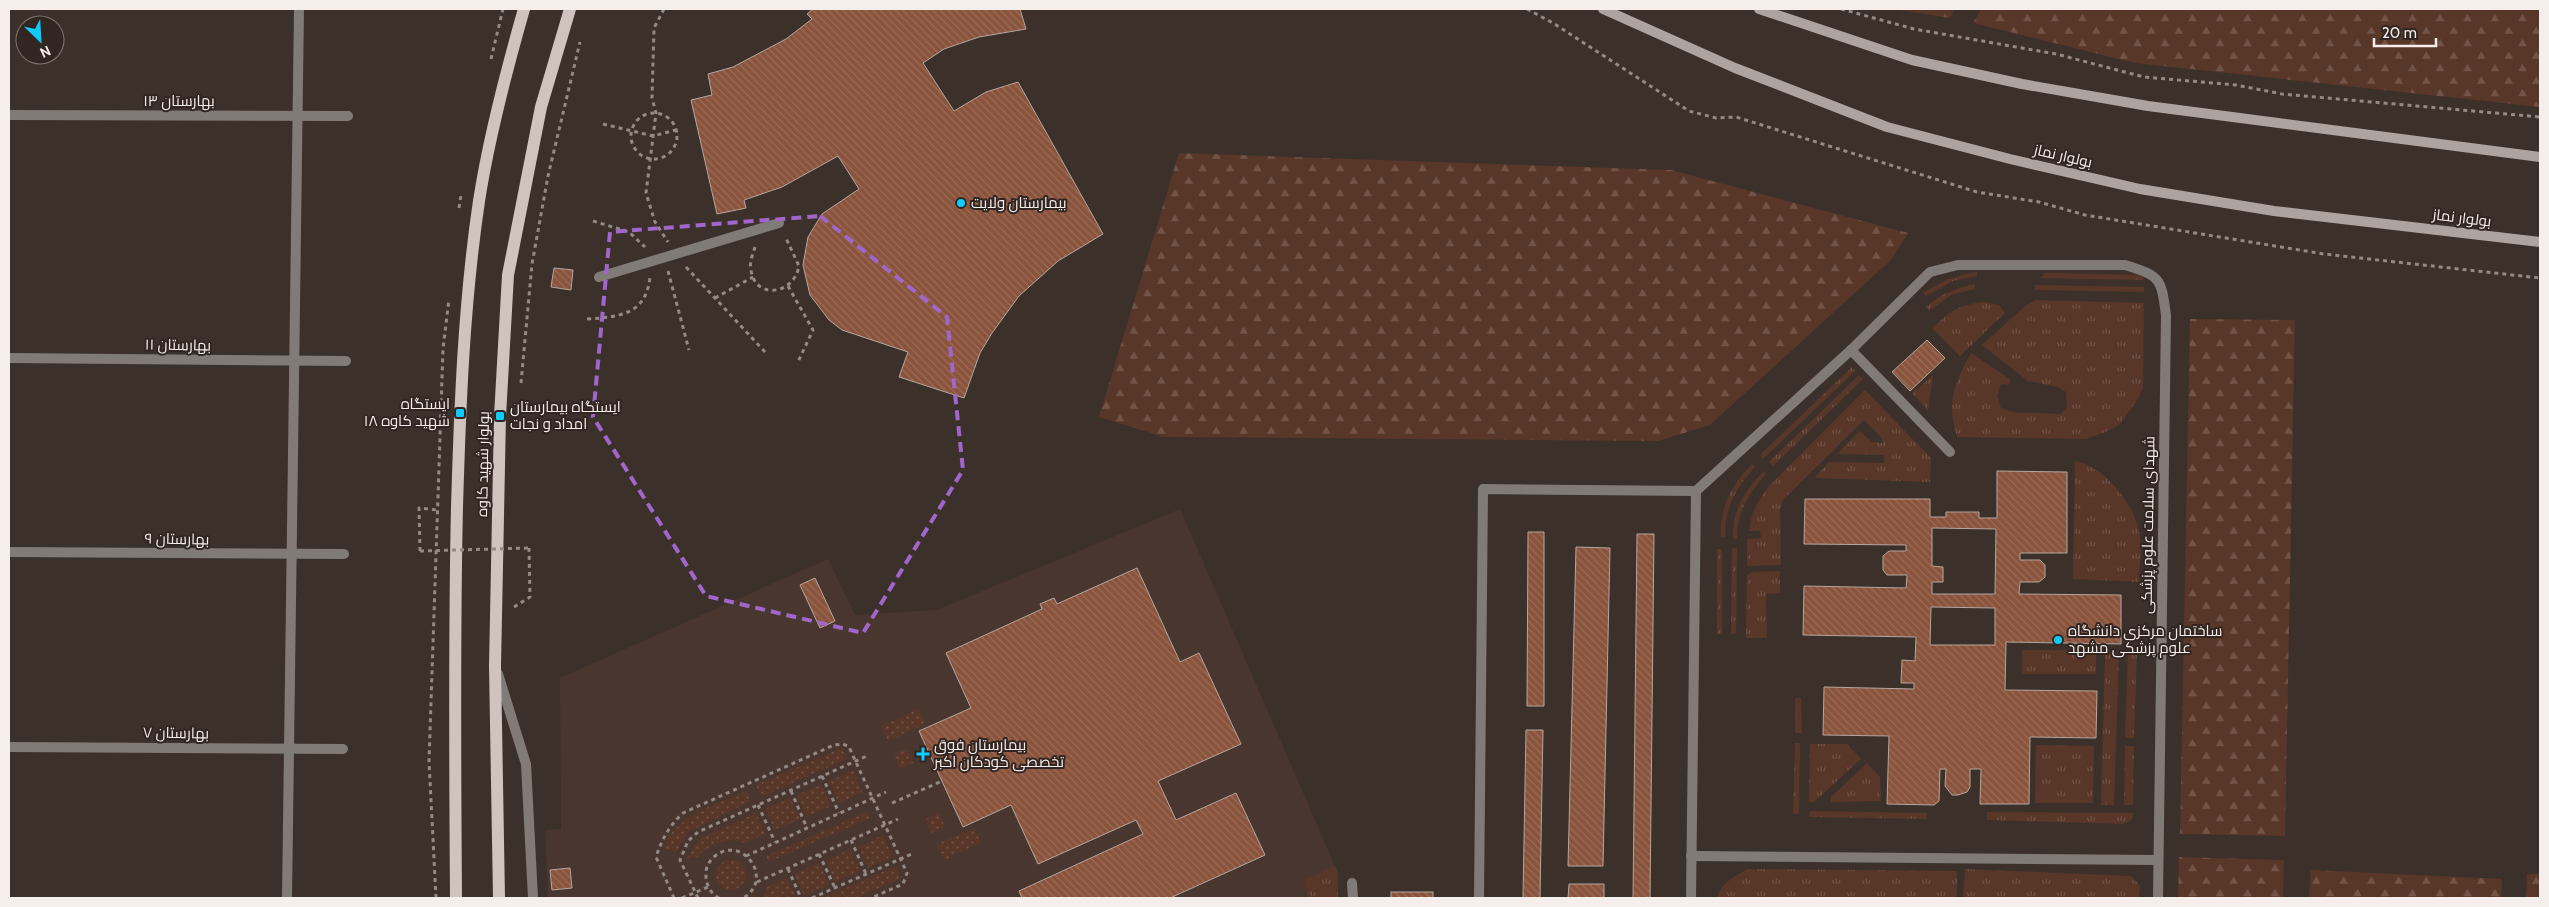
<svg xmlns="http://www.w3.org/2000/svg" width="2549" height="907" font-family="Cabin,Cairo,sans-serif">
<defs>
<pattern id="grass-tufts" width="24" height="20" patternUnits="userSpaceOnUse" patternTransform="scale(1.25)"><rect width="24" height="20" fill="#583628"/><path d="M3 7l-1-3M5 7V3M7 7l1-3M15 17l-1-3M17 17v-4M19 17l1-3" fill="none" stroke="#715347"/></pattern>
<pattern id="forest-firs" width="22" height="20" patternUnits="userSpaceOnUse" patternTransform="scale(1.25)"><rect width="22" height="20" fill="#583628"/><path d="M5 1l3.5 6h-7zM16 11l3.5 6h-7z" fill="#715347"/></pattern>
<pattern id="park-dots" width="8" height="8" patternUnits="userSpaceOnUse" patternTransform="scale(1.25)"><rect width="8" height="8" fill="#583628"/><path d="M2 2h.1M6 6h.1" fill="none" stroke="#715347" stroke-width="1.8" stroke-linecap="round"/></pattern>
<pattern id="building-back-hatch" width="6" height="6" patternUnits="userSpaceOnUse" patternTransform="scale(1.25)"><rect width="6" height="6" fill="#89533c"/><path d="M-1 5l2 2M0 0l6 6M5-1l2 2" fill="none" stroke="#9a6c58"/></pattern>
</defs>
<rect width="100%" height="100%" fill="#3c302b"/>
<polygon fill="#49372f" points="1180,509 1338,873 1338,898 548,898 545,830 561,829 560,678 828,559 855,615 937,610"/>
<g fill="url(#grass-tufts)">
<polygon points="1977,271 1977,276 1953,281 1926,296 1923,293 1948,279"/>
<polygon points="2045,273 2144,275 2143,280 2041,278"/>
<path d="M1975,284V289L1951,295L1929,311L1926,307C1940,294 1956,288 1975,284Z"/>
<polygon points="2035,285 2144,287 2144,292 2035,290"/>
<path d="M2035,300L2144,303L2143,388L2138,399L2120,424L2106,432L2085,439L1957,437C1946,402 1954,384 1971,353L2010,379L2009,385L2001,384L1997,395L2001,408L2012,412L2061,414L2067,407L2066,392L2058,387L2028,381L1982,345L2024,307Z"/>
<path d="M1984,302L1999,305L2005,313L1960,356L1932,328C1950,311 1959,305 1984,302Z"/>
<polygon points="1852,367 1855,371 1763,459 1760,455"/>
<polygon points="1859,375 1863,379 1773,466 1769,462"/>
<polygon points="1933,375 1928,411 1912,393"/>
<path d="M1865,390L1931,458L1930,482L1814,478L1829,462L1884,463V455L1837,454L1860,431L1872,442L1882,443V438L1864,420L1782,501L1780,509L1781,565L1747,566V539L1761,538L1760,531H1750C1749,515 1759,500 1768,487Z"/>
<path d="M2075,461C2106,467 2136,506 2140,536C2142,551 2139,567 2139,582L2073,579Z"/>
<path d="M1752,464L1755,467C1736,488 1724,508 1725,537H1721C1719,507 1732,485 1752,464Z"/>
<path d="M1764,471L1766,474C1749,493 1737,511 1737,538L1733,539C1732,511 1744,491 1764,471Z"/>
<polygon points="1732,548 1737,548 1736,634 1731,634"/>
<rect x="1717" y="549" width="5" height="85"/>
<polygon points="1780,571 1780,593 1766,594 1767,638 1746,638 1747,575 1752,572"/>
<rect x="2022" y="650" width="74" height="24"/>
<polygon points="2128,651 2137,651 2134,738 2125,738"/>
<polygon points="2105,652 2119,653 2114,805 2101,805"/>
<polygon points="1795,698 1801,698 1802,733 1795,733"/>
<polygon points="1795,743 1800,743 1799,814 1793,814"/>
<polygon points="1810,744 1847,744 1861,759 1814,802 1809,802"/>
<polygon points="2036,745 2094,746 2093,803 2035,803"/>
<polygon points="2125,746 2134,746 2133,805 2124,805"/>
<polygon points="1867,763 1880,777 1881,801 1831,802 1831,797"/>
<polygon points="1810,811 1927,813 1927,819 1809,817"/>
<path d="M1987,812L2133,813C2134,821 2128,822 2122,824L1987,820Z"/>
<polygon points="1335,866 1338,873 1338,898 1310,898 1303,881"/>
<path d="M1747,869L1957,871V898H1717C1722,882 1734,877 1747,869Z"/>
<polygon points="1965,869 2131,876 2140,886 2139,898 1963,898"/>
</g>
<g fill="url(#forest-firs)">
<polygon points="1893,9 1954,9 1950,18"/>
<polygon points="1981,9 2540,9 2540,107 2135,63 1973,23"/>
<polygon points="1179,153 1671,170 1908,233 1891,260 1710,425 1658,441 1164,437 1099,417"/>
<polygon points="2190,319 2295,320 2285,836 2180,834"/>
<polygon points="2179,857 2284,860 2283,898 2178,898"/>
<polygon points="2311,870 2502,879 2501,898 2309,898"/>
<polygon points="2527,874 2540,874 2540,898 2526,898"/>
</g>
<g fill="url(#park-dots)">
<polygon points="919,709 925,724 888,741 881,726"/>
<polygon points="842,748 847,759 761,797 756,785"/>
<polygon points="908,749 913,763 900,769 894,755"/>
<polygon points="853,770 863,792 839,803 829,781"/>
<polygon points="821,784 831,806 806,817 797,795"/>
<path d="M747,791L751,801L688,832L676,852L663,848C677,814 715,805 747,791Z"/>
<polygon points="790,798 800,819 775,830 765,809"/>
<polygon points="867,812 870,818 769,862 766,856"/>
<polygon points="756,813 765,834 745,843 732,840 716,843 702,852 699,857 687,858 700,839"/>
<polygon points="939,813 945,827 931,833 925,819"/>
<polygon points="974,828 981,843 944,860 937,844"/>
<polygon points="883,835 892,857 868,868 858,847"/>
<polygon points="850,849 860,871 835,882 826,861"/>
<circle cx="731" cy="875" r="15"/>
<polygon points="819,863 829,885 804,896 795,874"/>
<polygon points="896,866 901,878 856,898 823,898"/>
<polygon points="787,878 796,898 763,898 768,886"/>
</g>
<g fill="url(#building-back-hatch)" stroke="#b5a6a0" fill-rule="evenodd">
<polygon points="813,9 1020,9 1026,29 979,37 944,49 923,63 954,111 986,92 1018,82 1103,234 1058,261 1019,296 992,333 980,353 964,398 899,377 908,352 842,330 829,320 810,295 803,265 808,237 822,214 859,189 838,156 782,187 744,200 746,208 717,214 691,100 712,95 708,74 733,67 786,39 812,19 807,14"/>
<polygon points="554,268 573,270 571,290 551,287"/>
<polygon points="1927,340 1945,358 1910,391 1892,372"/>
<path d="M1997,471L2067,472V553H2020V560H2040L2045,565V577L2039,582H2020L2019,594L2121,595V644L2006,642L2005,690L2097,691L2096,738L2030,737L2029,804H1980L1981,769H1970V787L1967,792L1958,795H1952L1945,786L1946,769H1940L1939,801L1934,805L1887,804L1889,736L1823,735L1824,687L1914,689V683H1901L1902,660L1915,661L1916,637L1803,635L1804,586L1906,588L1907,575H1887L1883,570V556L1889,551H1906V545L1804,544L1805,499H1930V517H1946V512H1979V518H1997ZM1932,528L1996,529L1995,594H1932V582H1943V567L1932,566ZM1931,607L1995,608V645H1930Z"/>
<polygon points="1528,532 1544,532 1544,706 1527,706"/>
<polygon points="1637,534 1654,534 1650,898 1633,898"/>
<polygon points="1576,547 1610,548 1603,866 1568,866"/>
<polygon points="1137,568 1180,662 1199,653 1241,744 1158,781 1176,820 1236,793 1265,855 1170,898 1022,898 1019,891 1143,834 1136,820 1038,864 1011,805 963,827 919,731 971,708 946,653 1042,609 1040,604 1054,598 1057,604"/>
<polygon points="815,578 835,621 820,628 800,585"/>
<polygon points="1526,730 1543,730 1540,898 1523,898"/>
<polygon points="570,868 572,888 552,890 550,870"/>
<polygon points="1569,884 1604,884 1604,898 1568,898"/>
<rect x="1391" y="892" width="42" height="6"/>
</g>
<g fill="none" stroke-linecap="round" stroke-linejoin="round">
<g stroke="#938985" stroke-width="3" stroke-dasharray="4 4" stroke-linecap="butt">
<polyline points="664,9 654,28 652,98 656,113 646,193 655,222 668,242"/>
<polyline points="1527,9 1553,23 1689,111 1716,118 1736,117 1977,192 2039,202 2085,215 2324,254 2540,278"/>
<polyline points="1841,9 1914,29 2056,54 2144,77 2236,85 2282,94 2540,117"/>
<polyline points="491,59 503,9"/>
<circle cx="654" cy="136" r="23"/>
<polyline points="603,124 653,136 676,130"/>
<polyline points="459,208 461,195"/>
<polyline points="593,221 629,232 645,247"/>
<path d="M755,247C753,254 749,262 751,270C755,300 794,295 799,266L785,236"/>
<polyline points="686,267 766,353"/>
<polyline points="668,271 689,350"/>
<polyline points="788,286 813,330 797,364"/>
<polyline points="715,298 753,277"/>
<path d="M587,319C619,317 646,315 650,277"/>
<polyline points="521,383 532,264 548,176 580,42"/>
<polyline points="420,551 419,508 437,510"/>
<polyline points="514,607 530,597 529,548"/>
<polyline points="822,776 839,813"/>
<polyline points="791,791 807,828"/>
<polyline points="892,803 942,781"/>
<polyline points="758,805 775,842"/>
<polyline points="851,840 866,874"/>
<polyline points="819,854 835,888"/>
<polyline points="746,856 886,792"/>
<polyline points="788,869 801,898"/>
<polyline points="757,882 898,819"/>
<polyline points="436,898 429,761 443,349 449,299"/>
<path d="M674,898L656,857C662,839 669,826 683,813L834,745L843,744L849,747L907,873L903,884L871,898"/>
<polyline points="682,898 708,887"/>
<polyline points="698,898 680,860 688,841 698,832 869,755"/>
<path d="M719,898C711,894 706,885 706,876C705,868 709,861 715,856C743,834 775,880 743,898"/>
<polyline points="812,898 914,853"/>
</g>
<g stroke="#817b78" stroke-width="10">
<polyline points="1851,350 1950,452"/>
<path d="M1696,491L1851,350L1930,272L1958,265H2125C2161,276 2161,278 2166,315L2158,898"/>
<polyline points="498,674 526,764 533,898"/>
<polyline points="1691,856 2158,860"/>
<polyline points="1352,883 1353,898"/>
<polyline points="287,898 299,9"/>
<polyline points="1479,898 1483,489 1696,491 1691,898"/>
</g>
<g stroke="#817b78" stroke-width="10">
<polyline points="9,115 348,116"/>
<polyline points="599,277 779,223"/>
<polyline points="9,358 346,361"/>
<polyline points="9,552 344,554"/>
<polyline points="9,747 343,749"/>
</g>
<g stroke="#ada39f" stroke-width="10">
<polyline points="1603,9 1735,68 1887,127 2010,159 2140,189 2274,211 2540,242"/>
<polyline points="1759,9 1912,60 2022,84 2148,106 2540,157"/>
</g>
<g stroke="#d0c3bd" stroke-width="12">
<path d="M456,898C455,768 454,637 457,507C460,405 464,302 479,201C489,136 506,72 524,9"/>
<polyline points="499,898 495,666 500,416 508,275 541,107 570,9"/>
</g>
<polyline stroke="#938985" stroke-width="3" stroke-dasharray="4 4" stroke-linecap="butt" points="420,551 529,548"/>
</g>
<path fill="none" stroke="#a066cc" stroke-width="4" stroke-dasharray="10 6" stroke-linejoin="round" d="M820,216L947,317L963,470L863,633L706,596L593,417L610,232Z"/>
<g fill="#10cafa" stroke="#312621" stroke-width="2">
<circle cx="961" cy="203" r="5"/>
<rect x="455" y="408" width="10" height="10" rx="2.5"/>
<rect x="495" y="411" width="10" height="10" rx="2.5"/>
<circle cx="2058" cy="640" r="5"/>
<path d="M920.5 746.5h5v5h5v5h-5v5h-5v-5h-5v-5h5z"/>
</g>
<g text-anchor="middle" stroke-width="4" stroke-linejoin="round" paint-order="stroke">
<g font-size="15" fill="#f6eeeb" stroke="#312621">
<text x="179" y="106">بهارستان ۱۳</text>
<text transform="translate(2063 156) rotate(13)" y="5">بولوار نماز</text>
<text transform="translate(2462 218) rotate(7)" y="5">بولوار نماز</text>
<text transform="translate(178 345) rotate(1)" y="5">بهارستان ۱۱</text>
<text transform="translate(483 464) rotate(-89)" y="5">بولوار شهید کاوه</text>
<text transform="translate(2148 525) rotate(-89)" y="5">شهدای سلامت علوم پزشکی</text>
<text transform="translate(177 539) rotate(1)" y="5">بهارستان ۹</text>
<text transform="translate(176 733) rotate(1)" y="5">بهارستان ۷</text>
</g>
<g font-size="15" fill="#f6eeeb" stroke="#312621" text-anchor="start">
<text x="971" y="208">بیمارستان ولایت</text>
<text x="450" y="409" text-anchor="end">ایستگاه<tspan x="450" dy="17">شهید کاوه ۱۸</tspan></text>
<text x="510" y="412">ایستگاه بیمارستان<tspan x="510" dy="17">امداد و نجات</tspan></text>
<text x="2068" y="636">ساختمان مرکزی دانشگاه<tspan x="2068" dy="17">علوم پزشکی مشهد</tspan></text>
<text x="934" y="750">بیمارستان فوق<tspan x="934" dy="17">تخصصی کودکان اکبر</tspan></text>
</g>
</g>
<rect width="2549" height="907" fill="none" stroke="#f6eeeb" stroke-width="20"/>
<g transform="translate(40 40) rotate(155)"><circle r="24" fill="#312621" stroke="#807672"/>
<path d="M0-4L9 19L0 12L-9 19Z" fill="#10cafa"/>
<text y="-8" font-size="14" font-weight="bold" text-anchor="middle" fill="#f6eeeb">N</text>
</g>
<path d="M2374 38v8h62v-8" fill="none" stroke="#f6eeeb" stroke-width="2.5"/>
<text x="2382" y="38" font-size="15" fill="#f6eeeb" stroke="#312621" stroke-width="4" paint-order="stroke">20 m</text>
</svg>
